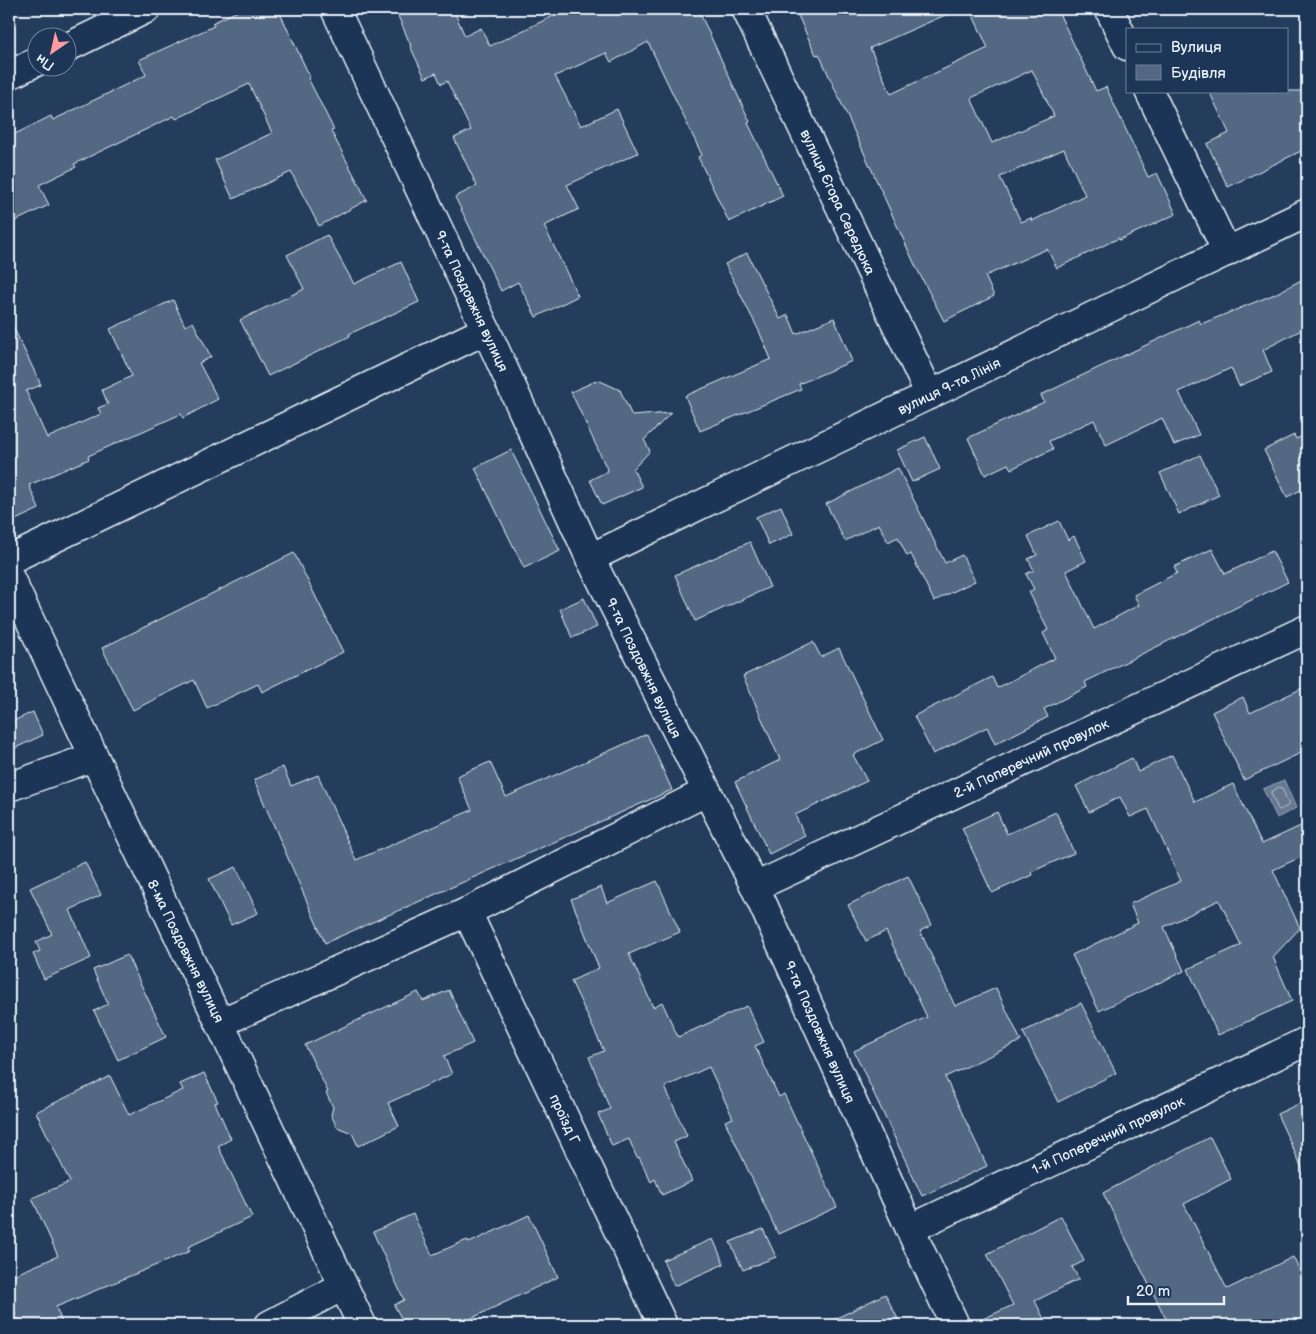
<svg xmlns="http://www.w3.org/2000/svg" width="1316" height="1334" font-family="'Balsamiq Sans',sans-serif">
<rect width="100%" height="100%" fill="#253d5d"/>
<filter id="ink" filterUnits="userSpaceOnUse"><feTurbulence type="fractalNoise" baseFrequency=".02" numOctaves="2"/><feDisplacementMap in="SourceGraphic" scale="10" xChannelSelector="R" yChannelSelector="G"/><feConvolveMatrix kernelMatrix="1 2 1 2 8 2 1 2 1" color-interpolation-filters="sRGB"/></filter>
<g filter="url(#ink)">
<polygon fill="#657890" stroke="#99a8ba" points="1284,780 1296,808 1277,818 1263,789"/>
<g fill="none" stroke-linecap="round" stroke-linejoin="round">
<polygon stroke="#b4c1ce" stroke-width="1" points="1279,787 1282,788 1289,805 1280,810 1278,809 1271,793"/>
</g>
<g fill="#536782" stroke="#e8f1f8" fill-rule="evenodd">
<polygon points="242,9 278,9 310,77 308,78 334,130 331,131 367,200 319,226 291,172 233,199 215,160 272,133 249,84 176,119 174,116 74,164 76,167 39,185 49,205 9,224 9,137 51,116 53,120 146,75 139,60 214,26 212,23"/>
<polygon points="395,9 453,9 465,36 481,28 490,46 568,9 698,9 750,122 748,123 783,196 729,222 698,157 702,155 648,42 611,62 606,53 555,76 581,126 617,109 638,153 567,185 579,209 544,226 578,296 536,317 518,282 501,291 455,197 477,186 454,138 471,130 447,81 441,84 436,73 425,78 410,46 411,46"/>
<path d="M795,9H959L870,48L891,94L988,48L970,9H1057L1096,91L1106,87L1148,177L1157,173L1176,214L1119,240V238L1057,268L1047,249L985,276L994,296L944,321L915,265L819,54L816,55ZM1032,70L1054,116L992,143L971,98ZM1064,149L1085,195L1032,221L1031,218L1021,222L1000,177Z"/>
<polygon points="1209,91 1307,91 1307,148 1228,187 1207,144 1229,133"/>
<polygon points="327,235 354,284 401,262 419,302 349,334 350,336 268,376 240,320 304,289 287,255"/>
<polygon points="747,253 780,319 788,315 796,334 834,318 852,361 799,384 801,389 700,431 685,396 771,359 759,331 725,264"/>
<polygon points="1307,277 1307,327 1263,350 1272,372 1239,386 1231,368 1179,392 1199,435 1174,445 1162,418 1106,445 1094,420 1049,441 1053,449 1011,469 1008,464 985,475 968,438 1044,402 1041,395 1199,320 1201,324 1275,294"/>
<polygon points="173,300 185,326 193,322 211,357 199,363 218,399 183,418 181,414 88,456 89,459 29,485 39,509 9,523 9,318 41,385 26,391 47,438 101,414 98,408 108,404 102,390 132,376 110,329"/>
<polygon points="598,380 620,390 632,416 671,413 644,440 650,451 633,469 642,487 602,505 590,480 608,471 571,392"/>
<polygon points="1307,434 1307,487 1287,497 1264,450 1294,435 1296,439"/>
<polygon points="925,437 940,469 912,482 897,450"/>
<polygon points="511,450 560,551 524,568 475,468"/>
<polygon points="1200,455 1219,495 1179,514 1160,473"/>
<polygon points="898,468 945,563 962,555 975,581 934,601 911,554 907,556 898,537 888,542 879,524 845,541 826,504"/>
<polygon points="781,506 793,534 769,545 756,517"/>
<polygon points="1059,521 1068,540 1074,536 1086,561 1066,571 1094,629 1139,605 1134,595 1177,573 1174,567 1212,549 1225,574 1272,551 1288,582 1085,682 1087,687 1044,709 1048,717 995,744 987,727 933,754 914,716 992,677 997,688 1055,658 1043,633 1048,630 1029,592 1034,589 1026,574 1034,570 1028,559 1037,555 1028,536"/>
<polygon points="750,542 770,587 695,621 675,575"/>
<polygon points="294,553 343,652 262,692 258,684 207,708 194,680 133,710 102,648"/>
<polygon points="584,598 597,627 572,638 560,609"/>
<polygon points="813,642 821,657 839,648 883,740 853,755 867,781 795,815 805,836 769,854 735,782 780,760 743,676"/>
<polygon points="1307,686 1307,750 1244,780 1212,712 1243,697 1250,713"/>
<polygon points="33,712 43,735 9,751 9,723"/>
<polygon points="647,734 672,790 325,943 254,780 283,767 291,786 318,775 356,860 472,810 457,776 490,762 506,797"/>
<polygon points="1172,755 1195,802 1233,784 1262,844 1307,823 1307,854 1273,870 1300,928 1273,957 1292,1001 1218,1035 1188,969 1241,945 1219,900 1164,927 1184,971 1099,1011 1072,955 1138,923 1130,904 1181,881 1148,809 1130,817 1120,797 1089,812 1076,786 1132,758 1138,772"/>
<polygon points="997,812 1007,834 1056,812 1074,853 1031,872 1032,875 992,893 962,828"/>
<polygon points="85,862 101,895 70,910 91,958 44,979 33,954 40,951 36,942 52,934 30,888"/>
<polygon points="236,867 258,913 231,925 209,879"/>
<polygon points="908,876 932,925 920,931 955,1006 996,988 1021,1041 945,1077 987,1166 922,1196 854,1051 927,1017 886,931 866,941 848,905"/>
<polygon points="657,881 680,932 629,954 653,1007 662,1002 678,1037 747,1006 764,1042 755,1046 779,1097 784,1094 837,1207 778,1234 725,1121 733,1118 709,1067 665,1087 687,1136 674,1142 692,1181 662,1195 655,1179 651,1182 639,1157 637,1158 629,1139 612,1146 598,1114 610,1109 589,1057 604,1051 571,981 599,968 571,899 601,887 607,903"/>
<polygon points="127,955 166,1037 118,1060 94,1011 108,1004 93,970"/>
<polygon points="449,990 473,1043 444,1056 452,1074 388,1103 399,1126 358,1146 352,1133 337,1127 331,1115 333,1107 326,1093 328,1092 305,1045 418,992 423,1001"/>
<polygon points="1081,1003 1116,1073 1058,1102 1023,1032"/>
<polygon points="204,1073 218,1102 215,1103 231,1139 218,1146 252,1217 188,1247 190,1251 56,1307 63,1325 20,1325 9,1299 9,1277 58,1256 32,1198 70,1182 36,1112 110,1076 129,1115 183,1090 180,1084"/>
<polygon points="1307,1100 1307,1179 1277,1114"/>
<polygon points="1210,1137 1231,1179 1184,1204 1227,1289 1293,1257 1307,1285 1307,1319 1295,1325 1169,1325 1103,1193"/>
<polygon points="413,1214 432,1255 467,1240 469,1243 529,1215 558,1277 470,1319 473,1325 405,1325 394,1305 404,1300 373,1232"/>
<polygon points="1061,1216 1084,1261 1072,1267 1079,1279 1035,1301 1047,1325 970,1325 1013,1305 987,1254"/>
<polygon points="763,1229 776,1257 743,1270 730,1242"/>
<polygon points="713,1239 724,1264 674,1286 663,1260"/>
<polygon points="885,1294 901,1325 823,1325"/>
</g>
<g fill="none" stroke-linecap="round" stroke-linejoin="round">
<g stroke="#e8f1f8" stroke-width="31">
<g id="minor">
<polyline points="335,9 486,330 590,558 755,887 910,1229 955,1325"/>
<polyline points="746,9 930,395"/>
<polyline points="1109,9 1127,46"/>
<polyline points="68,47 146,9"/>
<polyline points="9,75 38,61"/>
<polyline points="1149,91 1227,252"/>
<polyline points="590,558 1307,213"/>
<polyline points="9,560 486,330"/>
<polyline points="9,576 362,1325"/>
<polyline points="9,787 93,757"/>
<polyline points="755,887 1307,629"/>
<polyline points="467,912 663,1325"/>
<polyline points="220,1023 467,912 706,792"/>
<polyline points="910,1229 1307,1041"/>
<polyline points="269,1325 343,1286"/>
</g>
</g>
<use href="#minor" stroke="#1d3557" stroke-width="28"/>
</g>
</g>
<g text-anchor="middle" stroke-width="5" stroke-linejoin="round" paint-order="stroke">
<g font-size="14" fill="#e8f1f8" stroke="#1d3557">
<text transform="translate(838 202) rotate(65)" y="5">вулиця Єгора Середюка</text>
<text transform="translate(472 301) rotate(65)" y="5">9-та Поздовжня вулиця</text>
<text transform="translate(949 386) rotate(-26)" y="5">вулиця 9-та Лінія</text>
<text transform="translate(644 668) rotate(64)" y="5">9-та Поздовжня вулиця</text>
<text transform="translate(1031 758) rotate(-25)" y="5">2-й Поперечний провулок</text>
<text transform="translate(186 951) rotate(64)" y="5">8-ма Поздовжня вулиця</text>
<text transform="translate(820 1032) rotate(66)" y="5">9-та Поздовжня вулиця</text>
<text transform="translate(565 1119) rotate(65)" y="5">проїзд Г</text>
<text transform="translate(1108 1135) rotate(-25)" y="5">1-й Поперечний провулок</text>
</g>
</g>
<rect width="1316" height="1334" fill="none" stroke="#1d3557" stroke-width="30"/>
<rect x="15" y="15" width="1286" height="1304" fill="none" stroke="#e8f1f8" stroke-width="2" filter="url(#ink)"/>
<rect x="1126" y="28" width="162" height="65" fill="#1d3557" stroke="#6e8097"/>
<rect x="1136" y="44" width="25" height="8" fill="#1d3557" stroke="#6e8097"/>
<text x="1171" y="52" font-size="15" fill="#e8f1f8">Вулиця</text>
<rect x="1136" y="65" width="25" height="15" fill="#536782" stroke="#6e8097"/>
<text x="1171" y="78" font-size="15" fill="#e8f1f8">Будівля</text>
<g transform="translate(52 52) rotate(214)"><circle r="24" fill="#1d3557" stroke="#6e8097"/>
<path d="M0-4L9 19L0 12L-9 19Z" fill="#ff9aa2"/>
<text y="-8" font-size="14" font-weight="bold" text-anchor="middle" fill="#e8f1f8">Пн</text>
</g>
<path d="M1128 1296v8h96v-8" fill="none" stroke="#e8f1f8" stroke-width="2.5"/>
<text x="1136" y="1296" font-size="15" fill="#e8f1f8" stroke="#1d3557" stroke-width="4" paint-order="stroke">20 m</text>
</svg>
